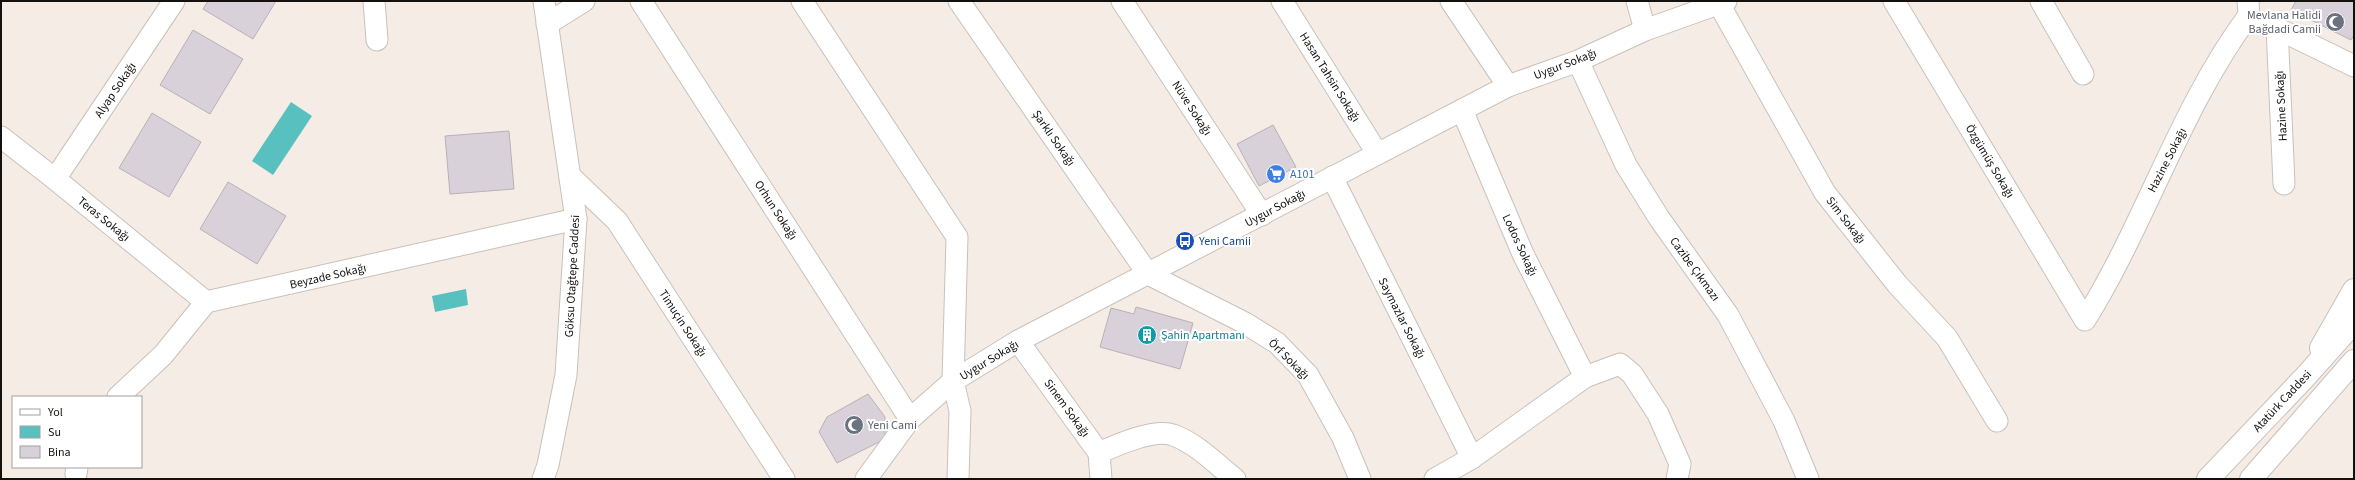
<svg xmlns="http://www.w3.org/2000/svg" width="2355" height="480" font-family="'Source Sans 3',sans-serif">
<rect width="100%" height="100%" fill="#f6ece6"/>
<g fill="#59c0c0">
<polygon points="291,102 312,116 273,175 252,161"/>
<polygon points="466,289 468,305 435,312 432,296"/>
</g>
<g fill="#d8d1d9" stroke="#b8b1b8">
<polygon points="208,1 276,1 253,39 203,9"/>
<polygon points="2296,1 2354,1 2354,35 2351,40 2291,10"/>
<polygon points="193,30 243,59 210,114 160,85"/>
<polygon points="152,113 201,142 169,197 119,168"/>
<polygon points="1273,125 1296,167 1259,186 1237,144"/>
<polygon points="509,131 514,189 450,194 445,136"/>
<polygon points="228,182 286,216 257,264 200,229"/>
<polygon points="1136,307 1193,323 1180,369 1100,347 1111,308 1134,314"/>
<polygon points="868,394 885,417 885,439 837,463 819,432 827,417"/>
</g>
<g fill="none" stroke-linecap="round" stroke-linejoin="round">
<g stroke="#c9c0ba" stroke-width="23">
<g id="minor">
<polyline points="374,1 377,40"/>
<polyline points="641,1 910,419"/>
<polyline points="802,1 957,237 953,381 960,411 958,479"/>
<polyline points="959,1 1148,274 1245,323 1277,343 1308,375 1343,438 1360,479"/>
<polyline points="1122,1 1262,215"/>
<polyline points="1282,1 1377,153"/>
<polyline points="1451,1 1508,86"/>
<polyline points="1637,1 1645,30"/>
<path d="M1894,1L2085,320C2146,222 2180,108 2249,15L2248,1"/>
<polyline points="2041,1 2083,74"/>
<polyline points="1719,4 1825,193 1897,284 1947,338 1997,421"/>
<polyline points="2266,23 2354,66"/>
<polyline points="547,24 584,1"/>
<polyline points="2277,27 2284,184"/>
<polyline points="1578,61 1626,165 1659,218 1728,315 1784,421 1808,479"/>
<polyline points="1462,110 1523,254 1585,377"/>
<polyline points="1,137 55,179 206,302"/>
<polyline points="570,176 617,221 784,479"/>
<polyline points="1332,177 1472,458"/>
<polyline points="55,179 174,1"/>
<polyline points="1018,341 1099,453 1101,479"/>
<polyline points="118,397 163,355 206,302 576,219"/>
<path d="M1099,453C1116,445 1155,428 1173,435C1196,443 1216,464 1235,479"/>
<polyline points="76,474 77,467"/>
<polyline points="543,479 548,465 566,375 576,219 544,1"/>
<polyline points="866,479 910,419 953,381 1018,341 1508,86 1578,61 1645,30 1726,1"/>
<polyline points="1435,479 1472,458 1585,377 1620,364 1632,374 1658,414 1680,464 1677,479"/>
</g>
</g>
<g stroke="#c9c0ba" stroke-width="24">
<g id="major">
<polyline points="2321,348 2354,290"/>
<polyline points="2208,479 2306,376 2354,322"/>
<polyline points="2251,479 2354,361"/>
</g>
</g>
<use href="#minor" stroke="#fff" stroke-width="21"/>
<use href="#major" stroke="#fff" stroke-width="22"/>
</g>
<defs>
<g id="mosque-disc" transform="scale(1)"><circle r="9.5" fill="#6b7280" stroke="#fff"/><path d="M3.5-4.9A6 6 0 1 0 3.5 4.9A5 5 0 1 1 3.5-4.9Z" fill="#fff"/></g>
<g id="supermarket-disc" transform="scale(1)"><circle r="9.5" fill="#3f7fe0" stroke="#fff"/><path d="M-6-5.5h2.5l.6 2H6L4.5 2H-2.5L-4.4-4H-6ZM-1.5 3.2a1.3 1.3 0 1 0 .1 0ZM3 3.2a1.3 1.3 0 1 0 .1 0Z" fill="#fff"/></g>
<g id="bus-disc" transform="scale(1)"><circle r="9.5" fill="#1a4fb4" stroke="#fff"/><path d="M-5-6H5V4H4V6H2V4H-2V6H-4V4H-5ZM-3.5-4V0h7V-4ZM-3.5 1.2v1.5H-2V1.2ZM2 1.2v1.5H3.5V1.2Z" fill="#fff"/></g>
<g id="building-disc" transform="scale(1)"><circle r="9.5" fill="#0f9aa8" stroke="#fff"/><path d="M-4-6H4V6H1V3H-1V6H-4ZM-2.5-4.3h1.7v1.8h-1.7ZM.8-4.3h1.7v1.8H.8ZM-2.5-1h1.7V.8h-1.7ZM.8-1h1.7V.8H.8Z" fill="#fff"/></g>
</defs>
<g fill-rule="evenodd">
<use href="#mosque-disc" x="2335" y="22"/>
<use href="#supermarket-disc" x="1276" y="174"/>
<use href="#bus-disc" x="1185" y="241"/>
<use href="#building-disc" x="1147" y="335"/>
<use href="#mosque-disc" x="854" y="425"/>
</g>
<g text-anchor="middle" stroke-width="4" stroke-linejoin="round" paint-order="stroke">
<g font-size="12" fill="#5b616d" stroke="#fff" text-anchor="end">
<text x="2321" y="19">Mevlana Halidi<tspan x="2321" dy="14">Bağdadi Camii</tspan></text>
<text x="868" y="429" text-anchor="start">Yeni Cami</text>
</g>
<g font-size="12" fill="#13100e" stroke="#fff">
<text transform="translate(1565 64) rotate(-21)" y="4">Uygur Sokağı</text>
<text transform="translate(1330 77) rotate(58)" y="4">Hasan Tahsin Sokağı</text>
<text transform="translate(115 90) rotate(-56)" y="4">Alyap Sokağı</text>
<text transform="translate(2281 106) rotate(-93)" y="4">Hazine Sokağı</text>
<text transform="translate(1192 108) rotate(57)" y="4">Nüve Sokağı</text>
<text transform="translate(1054 138) rotate(55)" y="4">Şarklı Sokağı</text>
<text transform="translate(2167 160) rotate(-63)" y="4">Hazine Sokaḡı</text>
<text transform="translate(1990 161) rotate(59)" y="4">Özgümüş Sokağı</text>
<text transform="translate(1275 208) rotate(-28)" y="4">Uygur Sokağı</text>
<text transform="translate(776 210) rotate(57)" y="4">Orhun Sokağı</text>
<text transform="translate(104 219) rotate(39)" y="4">Teras Sokağı</text>
<text transform="translate(1846 220) rotate(52)" y="4">Sim Sokağı</text>
<text transform="translate(1520 245) rotate(65)" y="4">Lodos Sokağı</text>
<text transform="translate(1695 269) rotate(54)" y="4">Cazibe Çıkmazı</text>
<text transform="translate(328 276) rotate(-13)" y="4">Beyzade Sokağı</text>
<text transform="translate(572 276) rotate(-87)" y="4">Göksu Otağtepe Caddesi</text>
<text transform="translate(1402 318) rotate(63)" y="4">Saymazlar Sokağı</text>
<text transform="translate(683 323) rotate(57)" y="4">Timuçin Sokağı</text>
<text transform="translate(1289 359) rotate(45)" y="4">Örf Sokağı</text>
<text transform="translate(989 360) rotate(-31)" y="4">Uygur Sokağı</text>
<text transform="translate(2282 401) rotate(-47)" y="4">Atatürk Caddesi</text>
<text transform="translate(1067 408) rotate(54)" y="4">Sinem Sokağı</text>
</g>
<g font-size="12" fill="#366cbe" stroke="#fff" text-anchor="start">
<text x="1290" y="178">A101</text>
</g>
<g font-size="12" fill="#164399" stroke="#fff" text-anchor="start">
<text x="1199" y="245">Yeni Camii</text>
</g>
<g font-size="12" fill="#0d838f" stroke="#fff" text-anchor="start">
<text x="1161" y="339">Şahin Apartmanı</text>
</g>
</g>
<rect width="2355" height="480" fill="none" stroke="#13100e" stroke-width="4"/>
<rect x="12" y="396" width="130" height="72" fill="#ffffff" stroke="#a19f9f"/>
<rect x="20" y="409" width="20" height="6" fill="#ffffff" stroke="#a19f9f"/>
<text x="48" y="416" font-size="12" fill="#13100e">Yol</text>
<rect x="20" y="426" width="20" height="12" fill="#59c0c0" stroke="#a19f9f"/>
<text x="48" y="436" font-size="12" fill="#13100e">Su</text>
<rect x="20" y="446" width="20" height="12" fill="#d8d1d9" stroke="#a19f9f"/>
<text x="48" y="456" font-size="12" fill="#13100e">Bina</text>
</svg>
